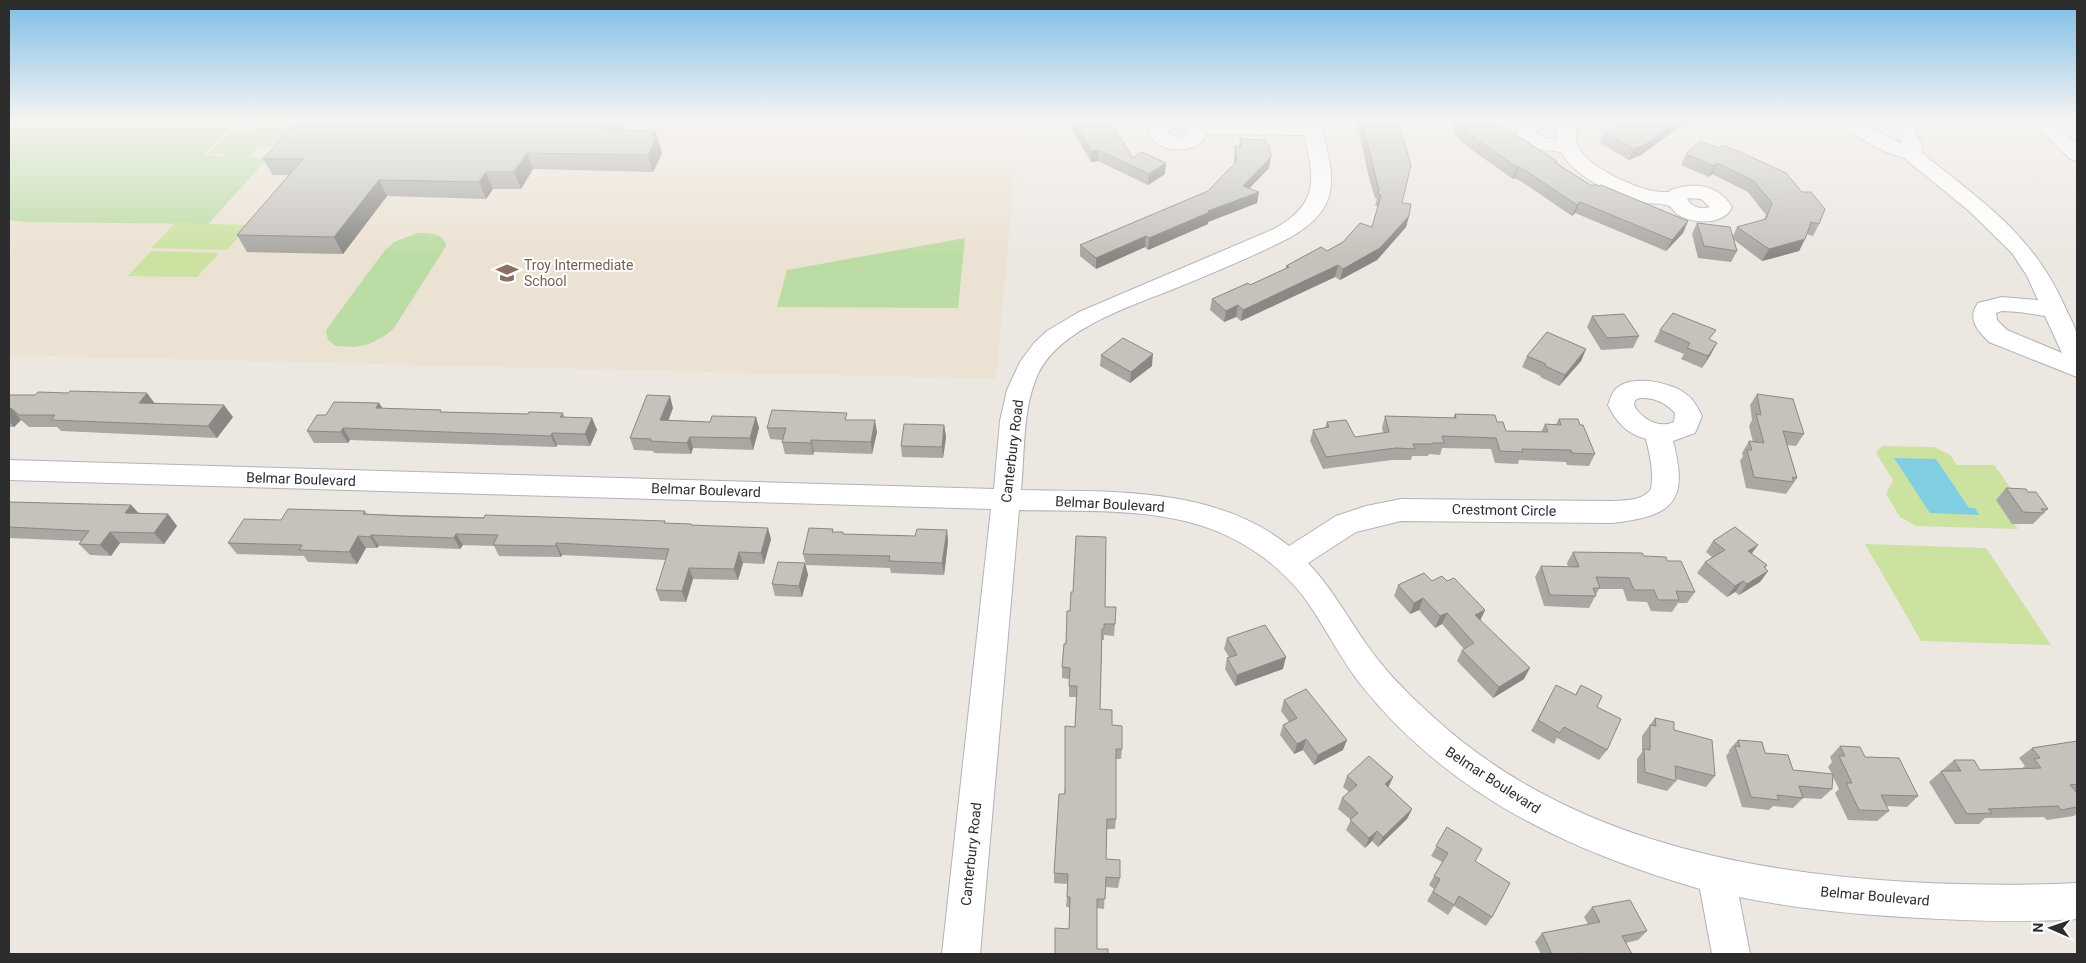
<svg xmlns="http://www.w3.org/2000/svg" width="2086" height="963" font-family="Roboto,sans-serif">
<rect width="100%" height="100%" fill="#ece7e1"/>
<polygon fill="#ece2d3" points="18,121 1019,121 996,379 9,355 9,128"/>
<g fill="#bbdca4">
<polygon points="9,121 238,121 202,155 225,156 224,154 208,154 231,130 253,131 262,121 307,122 286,145 259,146 249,157 268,158 208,224 25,222 9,220"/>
<path d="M418,233C429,233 444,233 446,246L394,328L386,335L369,344L355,347L336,346L328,340L326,330L385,250L394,242Z"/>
<polygon points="965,238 958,308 777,307 787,270"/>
</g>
<g fill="#cbe2a1">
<polygon points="175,223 249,225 227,250 151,248"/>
<polygon points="151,251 219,253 197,277 128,276"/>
<polygon points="1882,446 1934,447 1950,455 1957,465 1994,465 2020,501 1998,501 2018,529 1916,526 1900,517 1886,494 1893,480 1876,453"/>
<polygon points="1865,544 1986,548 2051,645 1921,641"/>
</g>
<polygon fill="#80cee2" points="1894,458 1936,459 1969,508 1975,508 1979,515 1930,513"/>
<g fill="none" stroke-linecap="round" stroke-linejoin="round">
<g stroke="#b1b3bb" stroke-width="2">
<g id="minor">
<path d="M1156,121L1301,123L1300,121H1320C1333,174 1346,206 1289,238C1254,256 1218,271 1181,286C1136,305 1061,326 1038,374C1022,409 1025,452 1021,490C1110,492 1215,486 1289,546L1336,516L1366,506L1401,499L1613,501C1627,500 1642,501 1651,489C1654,472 1650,456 1646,439C1627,434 1617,423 1608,405C1610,400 1611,395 1614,391C1628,373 1671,382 1686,394C1694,400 1698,408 1702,416L1695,433L1673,441C1689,502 1673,516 1613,523L1401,521L1356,532L1308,563C1332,588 1347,617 1367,645C1385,671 1407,693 1430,714C1560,835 1736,872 1909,882C1965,885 2021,886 2077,883V919C2025,923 1973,921 1921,918C1859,915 1798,909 1739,897L1750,954H1712L1700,889C1569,851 1449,795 1361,685C1339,657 1324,624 1303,596C1286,574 1264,556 1241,543C1176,505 1092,512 1019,510L980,954H942L991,509L9,480V460L994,489L1000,421L1007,390L1020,362L1034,343L1047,331L1079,312L1274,229C1319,204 1315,180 1304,135L1206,134C1200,156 1154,154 1148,131ZM1174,128L1181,129L1187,134C1180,138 1173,138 1168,132ZM1640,398C1654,397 1665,402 1675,413L1674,422C1659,429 1641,419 1634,405L1635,400Z"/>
<path d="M1524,121H1584C1580,126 1577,129 1576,135C1572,161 1632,187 1653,191C1658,192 1663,192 1669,192L1671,190C1694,182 1718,184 1732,207C1724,226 1691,224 1677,214C1674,212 1672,207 1669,206C1663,203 1653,204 1646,203C1616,195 1577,180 1561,152C1542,150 1526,148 1515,132L1519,124ZM1539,129L1558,130L1556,140L1545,138L1535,132ZM1687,198L1701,199L1710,207C1702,210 1690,207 1687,198Z"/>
<path d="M1833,121H1858L1902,144L1889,121H1909L1923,146L1921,152C1981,201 2033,234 2065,307C2069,316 2075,326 2077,335C2080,348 2077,364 2077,377L1989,342C1977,330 1967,319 1978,303L2002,297L2038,300L2027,276L2012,253L1968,210L1904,158L1886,152L1836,125ZM2002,311L2019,312L2045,316L2062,353L2007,330L1997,320L1996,313Z"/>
<polygon points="2032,121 2054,121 2077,144 2077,161 2070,159"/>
</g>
</g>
<use href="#minor" fill="#fff" fill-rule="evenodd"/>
</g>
<g fill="#a9a7a2">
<polygon points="626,121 621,130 657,136 662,153 653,172 533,169 521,189 493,189 486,199 387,196 343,254 247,252 237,235 289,175 273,175 263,159"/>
<polygon points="1073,121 1114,121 1112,124 1133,158 1165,174 1148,185 1098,161 1091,162 1073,131"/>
<polygon points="1357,121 1398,121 1402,203 1409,216 1406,227 1377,260 1340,280 1335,277 1241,321 1236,317 1224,322 1210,310 1212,299 1250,285 1286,269 1286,266 1327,251 1372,227 1378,206 1375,206 1377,199 1375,198 1368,174"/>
<polygon points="1455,121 1494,121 1592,186 1688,221 1683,233 1666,251 1575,213 1572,216 1522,182 1515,178 1513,179 1469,148 1452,132"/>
<polygon points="1621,121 1687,121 1641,155 1629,160 1600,143 1604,132 1619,126"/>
<polygon points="1240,139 1269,168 1250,188 1257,203 1208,222 1208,224 1148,250 1145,247 1096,269 1080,256 1080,245 1208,191 1234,164 1234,158 1235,146 1239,147"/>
<polygon points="1700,141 1819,224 1813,236 1807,234 1805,239 1799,251 1762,261 1734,240 1737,251 1731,262 1698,258 1692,234 1697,223 1733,236 1737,227 1764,219 1766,215 1748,192 1712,174 1709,177 1681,165 1686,154"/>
<polygon points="1592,316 1639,336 1633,348 1601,350 1587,327"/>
<polygon points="1660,330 1710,340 1711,354 1702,368 1681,359 1684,354 1654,342"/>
<polygon points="1586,349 1581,361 1559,386 1540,377 1541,376 1522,367 1527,356"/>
<polygon points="1101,355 1152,366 1130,383 1100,366"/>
<polygon points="1757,394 1804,434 1796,446 1787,445 1797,478 1786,494 1746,488 1740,461 1743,456 1742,453 1749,441 1753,442 1749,426 1752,420 1750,405"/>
<polygon points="9,395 155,403 233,417 217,438 61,431 57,427 29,427 21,420 14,427 9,427"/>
<polygon points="379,403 383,409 442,412 528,414 563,413 565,418 592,418 597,430 590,446 557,445 556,447 350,440 348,443 314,443 307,431"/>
<polygon points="673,408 668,420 710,422 756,417 759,428 753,450 693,448 691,454 654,453 653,451 634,450 630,438"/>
<polygon points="1455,414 1497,422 1506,431 1541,432 1545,424 1556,424 1559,419 1580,425 1595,454 1589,466 1567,465 1566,462 1519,460 1518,464 1495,463 1491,449 1442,448 1440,455 1429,454 1428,456 1412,456 1411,460 1392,460 1323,469 1310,441 1313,430 1325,428 1327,422 1355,437 1383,433 1382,428 1385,416 1453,418"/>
<polygon points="848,420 877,432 872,454 814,452 813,455 785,454 782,442 783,440 770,439 767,428"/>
<polygon points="944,425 946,437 943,458 902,457 901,446"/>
<polygon points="2006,488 2028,492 2048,509 2033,524 2012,524 1996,500"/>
<polygon points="9,502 131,505 139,513 168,514 177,526 164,544 120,543 111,556 90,555 79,544 81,541 9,538"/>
<polygon points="365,511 367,514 665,523 692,526 771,539 764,564 743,563 738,580 693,579 686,602 660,601 656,590 666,560 562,555 561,557 499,556 494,546 463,545 460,549 379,546 377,548 366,548 357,564 308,562 304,556 237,554 228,543"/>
<polygon points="947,530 948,542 944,575 891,573 890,568 806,565 803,554 833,532 843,532 843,534 915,536"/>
<polygon points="1713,541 1752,554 1767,565 1765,568 1768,571 1760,582 1739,595 1735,592 1727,597 1697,573 1705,562 1712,557 1706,552"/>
<polygon points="1573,552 1644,556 1667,561 1695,592 1687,603 1678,603 1672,612 1651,611 1647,602 1627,601 1623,589 1599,589 1589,608 1544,606 1535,577 1541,566 1568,567 1567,563"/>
<polygon points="805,563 808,575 802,597 775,596 772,584"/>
<polygon points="1432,581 1447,581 1485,610 1480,620 1524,679 1493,698 1457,661 1462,650 1464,649 1442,624 1435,628 1419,610 1410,614 1394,596 1398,585"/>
<polygon points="1070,611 1115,624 1114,636 1104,635 1104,640 1102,640 1100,709 1112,725 1122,749 1121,759 1116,759 1116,819 1115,829 1107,829 1106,859 1120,878 1118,888 1105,887 1104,909 1097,908 1055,954 1069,929 1069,907 1066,907 1068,884 1054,883 1054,873 1064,794 1075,727 1077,697 1069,697 1069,679 1062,678 1062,667"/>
<polygon points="1227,638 1283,669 1235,686 1225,669 1227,658 1229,657 1224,649"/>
<polygon points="1556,685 1575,695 1581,685 1597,707 1607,750 1599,760 1557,738 1554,744 1531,731"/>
<polygon points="1284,700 1343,750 1314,765 1303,750 1294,754 1280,735 1283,725 1289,722 1281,711"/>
<polygon points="1655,718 1674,730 1715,776 1706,787 1676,779 1676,781 1667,791 1637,783 1637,759 1642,752 1642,736"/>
<polygon points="1738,740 1765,753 1793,770 1832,774 1828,767 1832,762 1830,757 1840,746 1865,757 1918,796 1907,807 1886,806 1889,811 1877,821 1848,820 1835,793 1839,789 1833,777 1832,789 1821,799 1803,798 1793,808 1773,806 1769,810 1742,807 1726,756 1729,752 1729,750"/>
<polygon points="2077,741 2077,792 2076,792 2077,793 2077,813 2074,816 2047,820 2044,817 1985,818 1979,824 1955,824 1929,782 1954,760 1980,770 2022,768 2025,766 2019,758 2032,748"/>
<polygon points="1347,776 1393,777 1388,787 1412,809 1407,819 1378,847 1372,841 1365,848 1346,830 1351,820 1338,809 1342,798 1349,792 1343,787"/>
<polygon points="1447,827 1475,861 1492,917 1486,926 1454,906 1448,915 1427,901 1434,889 1429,885 1442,862 1431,856"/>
<polygon points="1592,907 1647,931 1638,940 1626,943 1632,954 1541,954 1535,942 1542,933 1588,924 1584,917"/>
</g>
<g fill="#8a8884">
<polygon points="612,121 626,121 612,146 607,130"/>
<polygon points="1677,121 1687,121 1641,155 1629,160 1634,149"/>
<polygon points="655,131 662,153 653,172 648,155 652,136"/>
<polygon points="1098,150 1098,161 1091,162 1091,151"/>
<polygon points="527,153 533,169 521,189 514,172"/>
<polygon points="1271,157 1269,168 1241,197 1243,186"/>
<polygon points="1166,163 1165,174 1148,185 1149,174"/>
<polygon points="1717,163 1712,174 1709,177 1714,166"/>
<polygon points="1517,167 1519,167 1515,178 1513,179"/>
<polygon points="486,172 493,189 486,199 479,182"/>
<polygon points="379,180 387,196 343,254 334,237"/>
<polygon points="1259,192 1257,203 1208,222 1208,224 1148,250 1149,238 1208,211"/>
<polygon points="1580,202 1575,213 1572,216 1577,205"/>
<polygon points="1409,216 1406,227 1377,260 1340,280 1343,269"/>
<polygon points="1688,221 1683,233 1666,251 1672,240"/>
<polygon points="1146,236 1145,247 1096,269 1096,258"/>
<polygon points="1805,239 1799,251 1762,261 1769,249"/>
<polygon points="1338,265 1335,277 1241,321 1243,310"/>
<polygon points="1238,305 1236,317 1224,322 1226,311"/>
<polygon points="1717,343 1711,354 1702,368 1708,356"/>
<polygon points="1586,349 1581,361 1559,386 1565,375"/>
<polygon points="1153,354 1152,366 1130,383 1131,372"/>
<polygon points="147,393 156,405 139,403"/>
<polygon points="670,396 673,408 664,432 660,420"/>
<polygon points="379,403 386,414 376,408"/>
<polygon points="224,405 233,417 217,438 208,426"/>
<polygon points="11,408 21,420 14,427 9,421 9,410"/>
<polygon points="756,417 759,428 753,450 750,438"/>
<polygon points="592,418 597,430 590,446 585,434"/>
<polygon points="875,420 877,432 872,454 871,442"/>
<polygon points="944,425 946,437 943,458 942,447"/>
<polygon points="343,428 350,440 348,443 341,432"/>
<polygon points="552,433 557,445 556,447 551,436"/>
<polygon points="690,437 693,448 691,454 687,443"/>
<polygon points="811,440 814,452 813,455 811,443"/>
<polygon points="131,505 141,516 125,513"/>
<polygon points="168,514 177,526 164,544 154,533"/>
<polygon points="768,528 771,539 764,564 761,553"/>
<polygon points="947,530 948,542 944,575 942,563"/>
<polygon points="110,532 120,543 111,556 100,545"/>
<polygon points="456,534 463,545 460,549 454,538"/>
<polygon points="371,535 379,546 377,548 370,537"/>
<polygon points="358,536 366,548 357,564 349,552"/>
<polygon points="556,543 562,555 561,557 556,546"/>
<polygon points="1758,545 1750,556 1748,551"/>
<polygon points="739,552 743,563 738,580 734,569"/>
<polygon points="805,563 808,575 802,597 799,586"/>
<polygon points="1767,565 1760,576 1768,571 1760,582 1739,595 1747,584 1764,567"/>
<polygon points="689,568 693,579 686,602 682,591"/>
<polygon points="1743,581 1735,592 1727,597 1735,586"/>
<polygon points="1423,598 1419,610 1410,614 1414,603"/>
<polygon points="1485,610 1480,621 1475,615"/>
<polygon points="1447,613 1442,624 1435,628 1440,616"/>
<polygon points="1286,657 1283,669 1235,686 1237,675"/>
<polygon points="1530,668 1524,679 1493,698 1499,687"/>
<polygon points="1306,739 1303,750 1294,754 1297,744"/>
<polygon points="1347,740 1343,750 1314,765 1318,755"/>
<polygon points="1393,777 1388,788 1385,784"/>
<polygon points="1412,809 1407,819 1378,847 1383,837"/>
<polygon points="1377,831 1372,841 1365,848 1369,838"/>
</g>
<g fill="#c5c2bc" stroke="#8a8884">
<polygon points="297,121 612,121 607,130 655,131 652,136 657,136 648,155 527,153 514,172 486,172 479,182 379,180 334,237 237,235 303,159 263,159"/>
<polygon points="1074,121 1110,121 1133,158 1142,152 1166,163 1149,174 1098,150 1091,151"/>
<polygon points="1362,121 1398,121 1411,165 1402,203 1411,204 1409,216 1380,248 1343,269 1338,265 1243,310 1238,305 1226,311 1212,299 1248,283 1250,285 1289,267 1286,266 1321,247 1327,251 1343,242 1360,223 1372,227 1381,195 1378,194 1379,187 1378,187"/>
<polygon points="1456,121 1494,121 1557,161 1554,162 1592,186 1594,184 1599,186 1601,185 1688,221 1672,240 1580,202 1577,205 1526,171 1519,167 1517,167 1473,137"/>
<polygon points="1624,121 1677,121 1646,144 1634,149 1604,132 1627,123"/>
<polygon points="1240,139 1266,140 1266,144 1269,144 1271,157 1243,186 1259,192 1208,211 1210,212 1149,238 1146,236 1096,258 1080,245 1208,191 1237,161 1235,146 1241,147"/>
<polygon points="1700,141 1719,148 1722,145 1740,152 1786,173 1802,192 1811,192 1825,209 1819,224 1811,222 1805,239 1769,249 1737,227 1766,219 1772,203 1754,181 1717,163 1714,166 1686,154"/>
<polygon points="1697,223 1730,227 1737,251 1704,246"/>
<polygon points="1673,313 1716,330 1709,339 1717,343 1708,356 1687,348 1690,343 1660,330"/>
<polygon points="1624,314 1639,336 1607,338 1592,316"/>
<polygon points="1547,332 1586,349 1565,375 1545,366 1546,364 1527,356"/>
<polygon points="1123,338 1153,354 1131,372 1101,355"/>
<polygon points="70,391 147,393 139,403 224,405 208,426 51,420 55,415 19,415 11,408 9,410 9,395 35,395 38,392 68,393"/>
<polygon points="1757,394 1793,399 1804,434 1783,431 1797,478 1792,477 1794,482 1754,477 1747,450 1752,450 1749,441 1764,443 1756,414 1761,415"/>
<polygon points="647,395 670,396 660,420 710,422 712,416 756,417 750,438 690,437 687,443 650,441 651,439 630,438"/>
<polygon points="334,402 379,403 376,408 441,410 440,412 528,414 529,412 563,413 560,417 592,418 585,434 552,433 551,436 343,428 341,432 307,431 317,415 326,415"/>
<polygon points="772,410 847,413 845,420 875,420 871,442 811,440 811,443 782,442 786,428 767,428"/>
<polygon points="1455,414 1495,415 1497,422 1503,422 1506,431 1548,432 1545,424 1561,425 1559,419 1578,419 1580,425 1583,425 1595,454 1572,453 1571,450 1522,449 1523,452 1500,451 1496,438 1442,436 1444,443 1432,443 1432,444 1413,444 1415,449 1396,448 1326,457 1313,430 1329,427 1327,422 1346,420 1355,437 1389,432 1385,416 1456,418"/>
<polygon points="904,424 944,425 942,447 901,446"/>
<polygon points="2006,488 2026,489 2028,492 2036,492 2048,509 2041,509 2044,513 2023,512"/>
<polygon points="9,502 131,505 125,513 168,514 154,533 110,532 100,545 79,544 89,531 9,527"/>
<polygon points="288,509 365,511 363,514 402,516 484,518 485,515 665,521 664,523 691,524 691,525 768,528 761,553 739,552 734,569 689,568 682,591 656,590 669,549 556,543 556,546 493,545 498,535 456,534 454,538 371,535 370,537 358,536 349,552 299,550 302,545 228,543 244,519 281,520"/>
<polygon points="1735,527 1758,545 1748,551 1767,565 1764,567 1768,571 1747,584 1743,581 1735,586 1705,562 1725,550 1713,541"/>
<polygon points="809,528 833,529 832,532 843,532 843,534 915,536 917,529 947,530 942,563 889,561 890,556 803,554"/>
<polygon points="1076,536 1106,537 1105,607 1116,607 1115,624 1104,624 1104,629 1102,629 1100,709 1112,710 1112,725 1122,726 1122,749 1116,749 1116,819 1107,819 1106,859 1120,860 1120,878 1106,877 1105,899 1097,899 1097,949 1108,949 1108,954 1055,954 1055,928 1069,929 1070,897 1067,897 1068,874 1054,873 1059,794 1065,794 1065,726 1075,727 1077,686 1069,686 1070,668 1062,667 1064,644 1066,644 1067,611 1070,611 1071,592 1073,592"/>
<polygon points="1573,552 1642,553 1644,556 1666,557 1667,561 1681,561 1695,592 1676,591 1679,600 1658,600 1654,590 1634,590 1629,578 1596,577 1600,588 1593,588 1596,596 1550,595 1541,566 1579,567"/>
<polygon points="778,562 805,563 799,586 772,584"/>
<polygon points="1424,573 1432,581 1442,576 1447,581 1454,578 1485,610 1475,615 1530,668 1499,687 1462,650 1474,643 1447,613 1440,616 1423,598 1414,603 1398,585"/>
<polygon points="1265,625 1286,657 1237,675 1227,658 1237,655 1227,638"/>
<polygon points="1556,685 1576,695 1581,685 1602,696 1597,707 1621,719 1607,750 1564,727 1560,733 1538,720"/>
<polygon points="1306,689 1347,740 1318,755 1306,739 1297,744 1283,725 1297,718 1284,700"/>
<polygon points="1655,718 1674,722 1674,730 1712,740 1715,776 1675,766 1676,781 1645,772 1644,749 1650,750 1650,725 1656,726"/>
<polygon points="1738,740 1762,742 1765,753 1788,755 1793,770 1833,774 1832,789 1799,786 1803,798 1777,795 1779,800 1751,797 1735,746 1740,747"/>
<polygon points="2077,741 2077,784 2070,785 2077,793 2077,807 2061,810 2058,806 1988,809 1992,813 1967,814 1941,771 1961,771 1954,760 1974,760 1980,770 2041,768 2034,759 2040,758 2032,748"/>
<polygon points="1840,746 1860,747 1865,757 1899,758 1918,796 1881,795 1889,811 1859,810 1846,783 1852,783 1839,756 1845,756"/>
<polygon points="1369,756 1393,777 1385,784 1412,809 1383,837 1377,831 1369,838 1350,820 1358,813 1342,798 1357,785 1347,776"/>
<polygon points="1447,827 1482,849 1475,861 1510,883 1492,917 1459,896 1454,905 1433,892 1440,879 1434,876 1448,853 1436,846"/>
<polygon points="1630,900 1647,931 1622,936 1632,954 1580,954 1579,953 1574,954 1552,954 1542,933 1600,922 1592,907"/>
</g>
<linearGradient id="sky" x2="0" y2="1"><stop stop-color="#7ebee6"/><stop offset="0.47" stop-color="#f6f4f2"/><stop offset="1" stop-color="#f6f4f2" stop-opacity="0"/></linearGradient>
<rect width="2086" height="256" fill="url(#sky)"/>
<defs>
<g id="school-bare" transform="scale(1.725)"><path d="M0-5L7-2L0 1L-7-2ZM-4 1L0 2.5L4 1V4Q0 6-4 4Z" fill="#8d6e63" stroke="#fff" stroke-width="2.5" paint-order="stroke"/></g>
</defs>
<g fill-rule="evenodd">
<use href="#school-bare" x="507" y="273"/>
</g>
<g text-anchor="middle" stroke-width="4" stroke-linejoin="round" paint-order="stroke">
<g font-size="14" fill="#785e54" stroke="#fff" text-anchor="start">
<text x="524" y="270">Troy Intermediate<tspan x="524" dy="16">School</tspan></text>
</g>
<g font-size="14" fill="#2d2d2d" stroke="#fff">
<text transform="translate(1012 451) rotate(-83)" y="5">Canterbury Road</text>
<text transform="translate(301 479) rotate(2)" y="5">Belmar Boulevard</text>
<text transform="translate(706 490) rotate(2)" y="5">Belmar Boulevard</text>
<text transform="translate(1110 504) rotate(3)" y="5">Belmar Boulevard</text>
<text transform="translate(1504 510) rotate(1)" y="5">Crestmont Circle</text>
<text transform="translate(1493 780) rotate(33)" y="5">Belmar Boulevard</text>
<text transform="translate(971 854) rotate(-84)" y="5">Canterbury Road</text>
<text transform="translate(1875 896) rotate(5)" y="5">Belmar Boulevard</text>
</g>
</g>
<rect width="2086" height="963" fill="none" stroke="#2d2d2d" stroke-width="20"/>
<g transform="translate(2051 928) rotate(272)" stroke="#ffffff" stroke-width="4" paint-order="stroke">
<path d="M0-4L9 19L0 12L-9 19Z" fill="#2d2d2d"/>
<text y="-8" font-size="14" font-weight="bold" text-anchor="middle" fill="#2d2d2d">N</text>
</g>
</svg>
